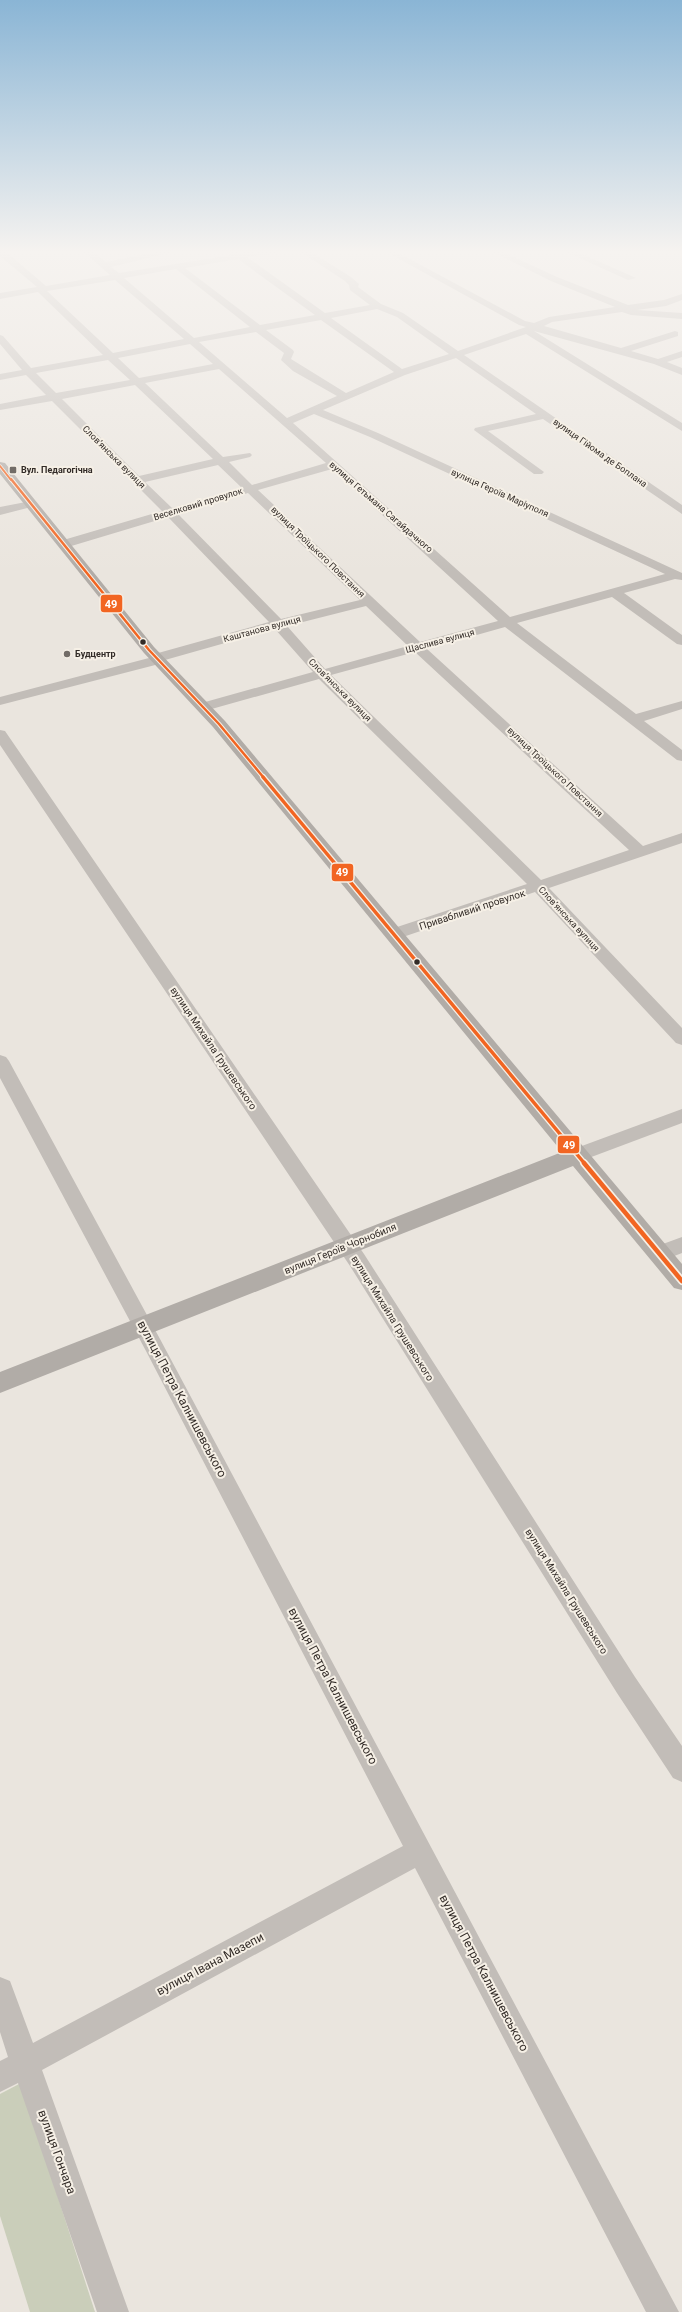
<svg xmlns="http://www.w3.org/2000/svg" width="682" height="2312" font-family="Roboto,sans-serif">
<rect width="100%" height="100%" fill="#eae5de"/>
<polygon fill="#caceba" points="21,2083 95,2312 30,2312 0,2216 0,2094"/>
<g fill="none" stroke-linecap="round" stroke-linejoin="round">
<g fill="#c2bdb8" fill-rule="evenodd">
<path d="M0,250H4L46,286L110,275L82,250H91L106,262L166,250H181L111,267L119,273L232,255L230,252L233,250L241,253L279,250L275,253L247,257L325,313L370,305L350,290L349,285L345,281L298,250H308L351,277L359,284L358,287L381,304L403,313L458,351L526,327L519,325L383,250H393L525,321L534,323L549,317L615,307L551,281L489,250H499L557,277L628,305L664,300L682,294V300L666,306L637,310L682,313V319L631,315L622,312L552,322L544,326L621,348L675,331L678,332V336L631,351L658,359L682,351V357L667,362L682,368V375L654,364L534,331L682,423V431L526,334L464,355L682,505V514L543,419L488,431L544,472L542,474H534L474,430L475,428L536,414L456,358L405,375L323,410L378,433L682,573V580L675,579L624,593L682,635V645L677,644L612,597L517,623L636,714L682,701V709L644,721L682,750V761L677,760L505,627L427,649L643,846L682,833V843L549,888L682,1028V1045L676,1043L535,892L400,938H388L386,934L388,930L527,884L319,679L208,710H198L196,707L198,704L313,672L275,629L165,660L163,663L0,705V697L149,658L151,655L269,622L168,517L68,547H60L58,544L60,541L162,511L52,401L0,410V404L46,395L26,375L0,380V374L22,370L0,344V335L3,336L31,368L103,355L38,292L0,299V293L37,287L0,256ZM238,259L315,315L260,325L185,268ZM176,269L250,327L194,338L124,278ZM115,280L184,339L113,353L47,291ZM377,309L397,317L449,354L402,369L331,318ZM321,320L394,372L346,393L291,359L294,352L293,350L266,330ZM256,332L284,353L281,360L293,371L337,396L287,418L199,342ZM190,344L213,364L139,378L118,358ZM108,360L130,380L56,393L36,373ZM219,369L326,463L252,485L229,462L250,457L252,455L250,453L223,457L145,383ZM135,385L213,459L139,476L62,399ZM314,414L370,437L665,574L510,617L293,423ZM218,465L242,488L172,508L145,482ZM332,469L498,621L420,642L258,490ZM248,493L360,600L281,619L178,514ZM366,606L408,646L325,669L287,626ZM415,652L629,850L541,880L331,675Z"/>
<polygon points="562,250 573,250 636,278 628,280"/>
<polygon points="31,501 37,504 35,506 0,515 0,507"/>
<polygon points="0,730 5,731 364,1254 635,1677 682,1746 682,1782 673,1778 617,1693 350,1266 0,745"/>
<polygon points="0,1055 6,1057 9,1061 160,1339 679,2312 646,2312 415,1868 42,2070 129,2312 97,2312 18,2083 0,2092 0,2061 8,2057 0,2032 0,1977 10,1981 33,2043 403,1846 146,1351 0,1078"/>
<polygon points="682,1109 682,1123 578,1162 571,1160 569,1155 571,1150"/>
<polygon points="682,1237 682,1253 659,1262 652,1260 649,1254 652,1248"/>
</g>
<polygon fill="#b1aca7" fill-rule="evenodd" points="0,462 5,463 154,647 225,721 682,1264 682,1290 674,1288 573,1166 0,1393 0,1372 562,1152 213,727 144,653 0,474"/>
<g stroke="#f6f0e6" stroke-width="3.5">
<polyline id="bus-1-far3" points="0,466 11,480"/>
</g>
<g stroke="#f6f0e6" stroke-width="4.5">
<polyline id="bus-1-far2" points="11,479 149,650 219,724 264,778"/>
</g>
<g stroke="#f6f0e6" stroke-width="6">
<polyline id="bus-1-far1" points="263,777 585,1164"/>
</g>
<g stroke="#f6f0e6" stroke-width="8">
<polyline id="bus-1" points="584,1163 682,1281"/>
</g>
<use href="#bus-1-far3" stroke="#f26522" stroke-width="2"/>
<use href="#bus-1-far2" stroke="#f26522" stroke-width="2.5"/>
<use href="#bus-1-far1" stroke="#f26522" stroke-width="3.5"/>
<use href="#bus-1" stroke="#f26522" stroke-width="4.5"/>
</g>
<linearGradient id="sky" x2="0" y2="1"><stop stop-color="#8ab5d5"/><stop offset="0.44" stop-color="#f6f3f0"/><stop offset="1" stop-color="#f6f3f0" stop-opacity="0"/></linearGradient>
<rect width="682" height="573" fill="url(#sky)"/>
<g fill="#726c67" stroke="#f6f0e6" stroke-width="1.5">
<rect x="9" y="466" width="8" height="8" rx="2"/>
<circle cx="67" cy="654" r="4"/>
</g>
<g fill="#322b27" stroke="#f6f0e6" stroke-width="1.5">
<circle cx="143" cy="642" r="3.5"/>
<circle cx="417" cy="962" r="3.5"/>
</g>
<g text-anchor="middle" stroke-width="4" stroke-linejoin="round" paint-order="stroke">
<g font-size="9" fill="#322b27" stroke="#f6f0e6">
<text transform="translate(600 453) rotate(35)" y="3">вулиця Гійома де Боплана</text>
<text transform="translate(114 457) rotate(45)" y="3">Словʼянська вулиця</text>
<text transform="translate(500 493) rotate(24)" y="3">вулиця Героїв Маріуполя</text>
<text transform="translate(198 504) rotate(-17)" y="3">Веселковий провулок</text>
<text transform="translate(381 507) rotate(41)" y="3">вулиця Гетьмана Сагайдачного</text>
<text transform="translate(318 552) rotate(44)" y="3">вулиця Троїцького Повстання</text>
<text transform="translate(262 629) rotate(-15)" y="3">Каштанова вулиця</text>
<text transform="translate(440 641) rotate(-15)" y="3">Щаслива вулиця</text>
<text transform="translate(340 690) rotate(45)" y="3">Словʼянська вулиця</text>
<text transform="translate(555 772) rotate(43)" y="3">вулиця Троїцького Повстання</text>
<text transform="translate(569 919) rotate(47)" y="3">Словʼянська вулиця</text>
</g>
<g font-size="9" font-weight="bold" fill="#322b27" stroke="#f6f0e6" text-anchor="start">
<text x="21" y="473">Вул. Педагогічна</text>
<text x="75" y="657">Будцентр</text>
</g>
<g font-size="10" fill="#322b27" stroke="#f6f0e6">
<text transform="translate(472 909) rotate(-18)" y="4">Привабливий провулок</text>
<text transform="translate(214 1048) rotate(56)" y="4">вулиця Михайла Грушевського</text>
<text transform="translate(340 1248) rotate(-22)" y="4">вулиця Героїв Чорнобиля</text>
<text transform="translate(393 1318) rotate(58)" y="4">вулиця Михайла Грушевського</text>
<text transform="translate(567 1591) rotate(58)" y="4">вулиця Михайла Грушевського</text>
</g>
<g font-size="12" fill="#322b27" stroke="#f6f0e6">
<text transform="translate(182 1399) rotate(62)" y="4">вулиця Петра Калнишевського</text>
<text transform="translate(333 1686) rotate(62)" y="4">вулиця Петра Калнишевського</text>
<text transform="translate(210 1964) rotate(-28)" y="4">вулиця Івана Мазепи</text>
<text transform="translate(484 1973) rotate(62)" y="4">вулиця Петра Калнишевського</text>
<text transform="translate(57 2152) rotate(70)" y="4">вулиця Гончара</text>
</g>
</g>
<g stroke="#f6f0e6" stroke-width="1.5">
<rect x="100" y="594" width="23" height="19" rx="4" fill="#f26522"/>
<rect x="331" y="863" width="23" height="19" rx="4" fill="#f26522"/>
<rect x="557" y="1135" width="23" height="19" rx="4" fill="#f26522"/>
</g>
<g font-size="11" text-anchor="middle" font-weight="bold" fill="#fff">
<text x="111" y="608">49</text>
<text x="342" y="876">49</text>
<text x="569" y="1149">49</text>
</g>
</svg>
